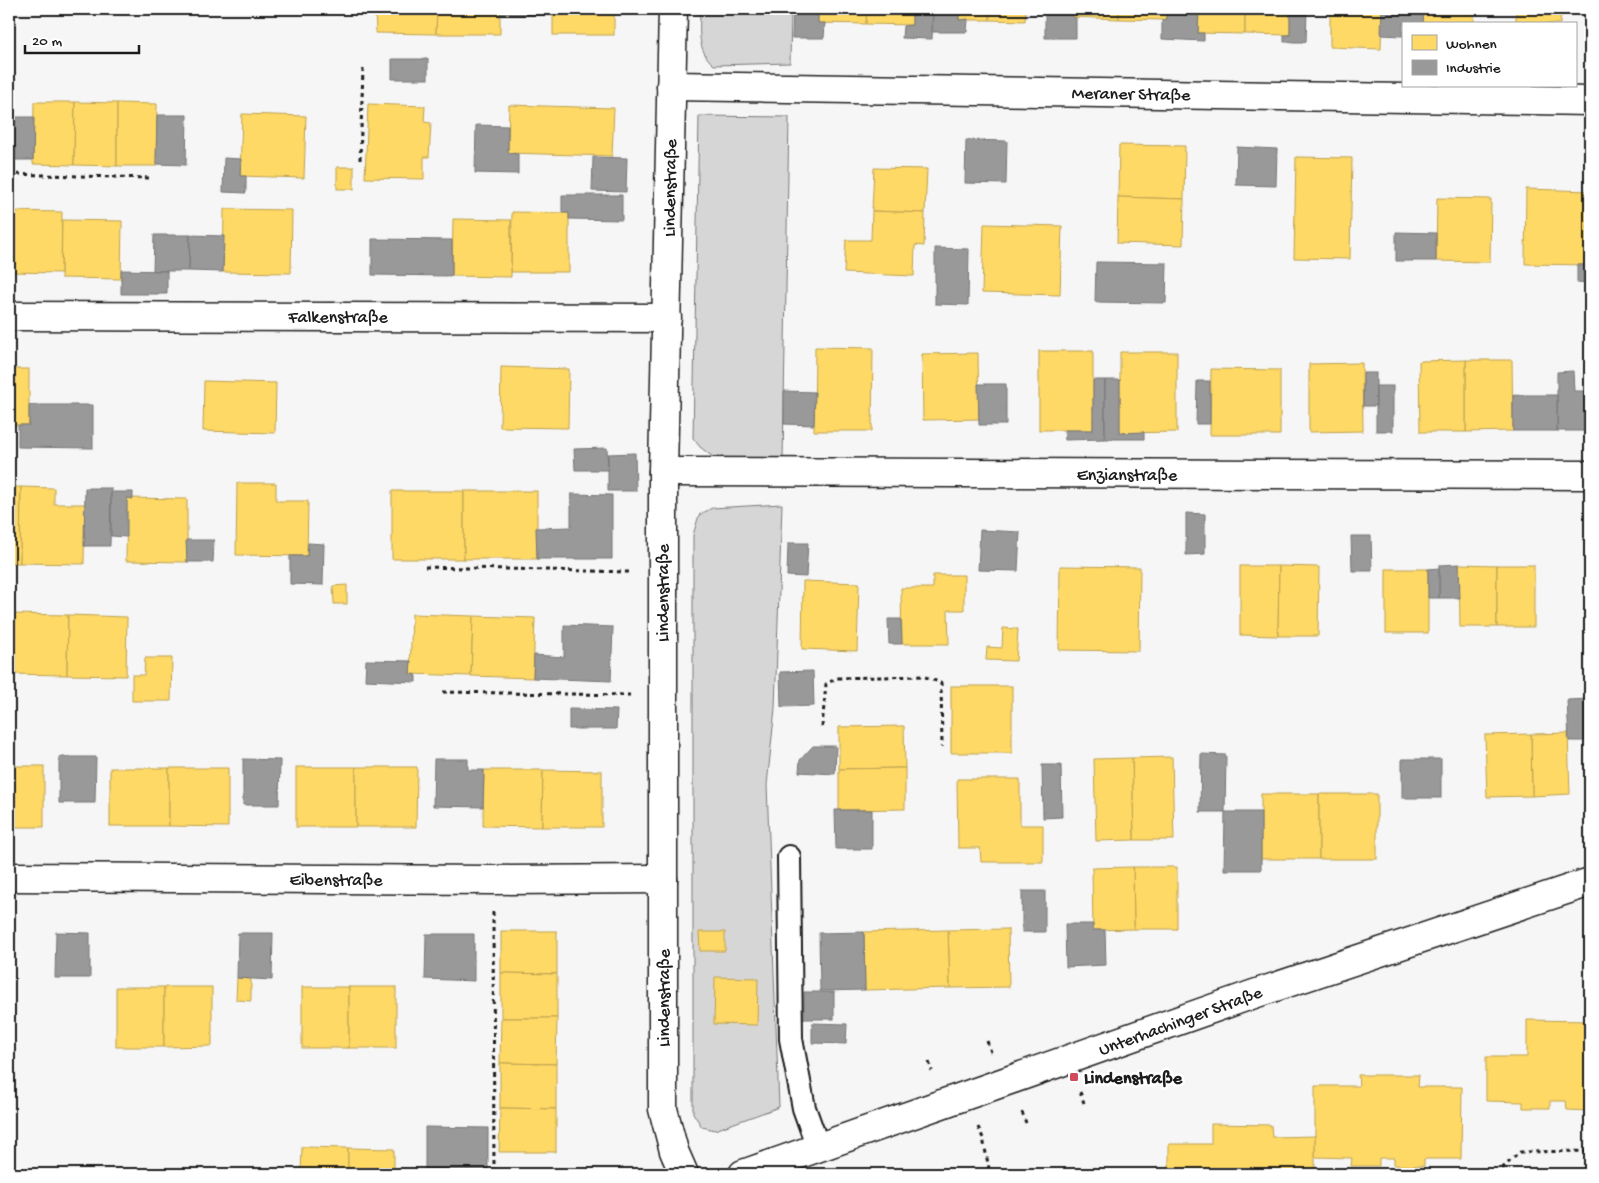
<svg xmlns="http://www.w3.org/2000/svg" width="1599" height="1183" font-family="'Gochi Hand',sans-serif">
<rect width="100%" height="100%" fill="#f6f6f6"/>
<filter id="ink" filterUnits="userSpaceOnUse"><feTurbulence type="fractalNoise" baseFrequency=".02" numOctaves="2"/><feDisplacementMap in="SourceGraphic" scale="10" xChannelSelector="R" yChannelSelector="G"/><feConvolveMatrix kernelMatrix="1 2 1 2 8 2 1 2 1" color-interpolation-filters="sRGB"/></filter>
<g filter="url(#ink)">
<g fill="#d6d6d6" stroke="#797979">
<path d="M700,9H791L790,63L714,65C696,50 700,30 700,9Z"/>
<polygon points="699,116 789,117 783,460 718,461 700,447 693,438"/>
<polygon points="782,504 775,708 767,785 779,1107 715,1130 702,1127 693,1113 693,535 699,515 712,508"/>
</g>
<g fill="#ffd966" stroke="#bba050">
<polygon points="375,9 437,9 436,34 376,33"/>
<polygon points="437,9 500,9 500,34 436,34"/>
<rect x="553" y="9" width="61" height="26"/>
<polygon points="818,9 867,9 866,24 818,23"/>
<polygon points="867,9 912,9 912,25 866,24"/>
<rect x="959" y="9" width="31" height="11"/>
<polygon points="990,9 1026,9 1025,21 990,20"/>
<polygon points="1072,9 1119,9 1119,19 1072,17"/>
<polygon points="1119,9 1166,9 1166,20 1119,19"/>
<polygon points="1199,9 1245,9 1245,34 1198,33"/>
<polygon points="1245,9 1290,9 1290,35 1245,34"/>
<polygon points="1330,9 1382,9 1381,49 1330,47"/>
<polygon points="1424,9 1474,9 1474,24 1423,24"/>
<polygon points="1516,9 1561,9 1560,24 1516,24"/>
<polygon points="34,102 75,102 74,165 33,164"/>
<polygon points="75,102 117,103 117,166 74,165"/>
<polygon points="117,103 157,104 156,166 117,166"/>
<polygon points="368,104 425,106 424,122 431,123 429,157 424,157 424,179 365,178"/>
<polygon points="509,105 614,108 612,156 508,153"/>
<polygon points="242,114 306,116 304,178 240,176"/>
<polygon points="1119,145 1185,146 1184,199 1118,197"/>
<polygon points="1296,157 1352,158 1350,259 1294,258"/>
<rect x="337" y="167" width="17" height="22"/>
<polygon points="874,168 927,169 925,213 872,211"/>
<polygon points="1526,189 1590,191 1590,265 1525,264"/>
<polygon points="1118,197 1184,199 1183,245 1117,243"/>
<polygon points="1437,198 1491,199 1490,262 1436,261"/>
<polygon points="224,209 292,210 291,273 223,272"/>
<polygon points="9,211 62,212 61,273 9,272"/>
<polygon points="872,211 925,213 924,246 915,245 914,276 844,273 846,240 871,240"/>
<polygon points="512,212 569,213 569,272 511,272"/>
<polygon points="453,219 511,220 511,277 452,276"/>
<polygon points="62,220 122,221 121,279 61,278"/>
<polygon points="984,224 1062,226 1060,295 982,293"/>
<polygon points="815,347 873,348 872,431 814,431"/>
<rect x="1039" y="351" width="54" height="79"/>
<polygon points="1120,352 1177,352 1177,432 1120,433"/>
<polygon points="978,353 979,419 923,420 922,354"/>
<polygon points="1466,360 1512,360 1513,431 1466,432"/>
<polygon points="1466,360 1466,432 1420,432 1419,361"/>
<polygon points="1362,363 1363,431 1309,432 1309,364"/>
<polygon points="501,367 569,369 568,428 500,427"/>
<rect x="9" y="369" width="20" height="56"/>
<polygon points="1211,369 1280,370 1280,435 1210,435"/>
<polygon points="204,381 276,383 275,433 203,431"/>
<polygon points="237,483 276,483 276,501 308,501 307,556 236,555"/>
<polygon points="9,487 21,487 20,563 9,563"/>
<polygon points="21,487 54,488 54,504 85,504 84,564 20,563"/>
<rect x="392" y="491" width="72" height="68"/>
<rect x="464" y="491" width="73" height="68"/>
<polygon points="127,498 187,499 187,562 126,561"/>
<polygon points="1459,564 1497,565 1497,627 1460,627"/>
<rect x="1497" y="565" width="37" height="62"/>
<polygon points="1060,566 1140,567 1139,651 1059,650"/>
<polygon points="1240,566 1279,566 1278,636 1240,635"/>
<polygon points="1279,566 1319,567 1318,636 1278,636"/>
<rect x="1386" y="569" width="42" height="64"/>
<polygon points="933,575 964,575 964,610 948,610 949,644 902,644 901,588 933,588"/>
<polygon points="803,581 859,583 857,651 802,649"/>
<polygon points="347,585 347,604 334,604 333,586"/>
<polygon points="9,614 68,615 67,675 9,674"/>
<polygon points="412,614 473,616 471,676 410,674"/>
<polygon points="68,615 127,617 126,676 67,675"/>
<polygon points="473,616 535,618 533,678 471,676"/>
<polygon points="1003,628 1018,629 1016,661 986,660 987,647 1002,648"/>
<polygon points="145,658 172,658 171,701 132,701 132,675 144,675"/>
<rect x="951" y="686" width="61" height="67"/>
<polygon points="904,726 905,768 839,769 839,727"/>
<polygon points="1568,733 1570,794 1532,796 1531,734"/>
<polygon points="1531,734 1532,796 1487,797 1485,735"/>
<polygon points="1172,757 1174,840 1134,840 1132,758"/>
<polygon points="1132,758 1134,840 1096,841 1094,759"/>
<rect x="9" y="766" width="35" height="61"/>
<rect x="296" y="767" width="60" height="60"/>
<polygon points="356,767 417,767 416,827 356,827"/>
<rect x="110" y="768" width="59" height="58"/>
<polygon points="169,768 228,768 228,827 169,826"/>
<polygon points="905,768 905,809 839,810 839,769"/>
<polygon points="484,770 543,770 542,827 483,826"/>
<polygon points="543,770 602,771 602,827 542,827"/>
<polygon points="957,779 1020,779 1020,825 1043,825 1043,862 981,862 980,848 958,848"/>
<rect x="1261" y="794" width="58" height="65"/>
<rect x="1319" y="794" width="58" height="65"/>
<polygon points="1133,867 1177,867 1177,929 1134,929"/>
<polygon points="1133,867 1134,929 1093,930 1092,868"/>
<polygon points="1008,929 1009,987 950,988 948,930"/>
<polygon points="948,930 950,988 865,990 864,932"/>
<polygon points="501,931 557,931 557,974 501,973"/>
<polygon points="699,932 725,932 725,951 700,951"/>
<polygon points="501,973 557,974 557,1018 501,1018"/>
<polygon points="715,977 758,978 757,1025 714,1024"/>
<polygon points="237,978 251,979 251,1001 236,1000"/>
<rect x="116" y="987" width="48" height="60"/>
<polygon points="164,987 212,987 212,1046 164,1047"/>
<rect x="302" y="987" width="47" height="61"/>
<rect x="349" y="987" width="47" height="61"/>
<polygon points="501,1018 557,1018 556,1064 500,1063"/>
<polygon points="1527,1020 1590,1021 1590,1111 1567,1110 1566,1101 1550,1101 1550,1108 1523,1108 1523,1102 1486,1101 1486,1057 1527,1057"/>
<polygon points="500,1063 556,1064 556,1109 500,1108"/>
<polygon points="1358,1075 1419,1075 1418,1087 1462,1087 1461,1159 1424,1159 1424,1166 1394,1165 1394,1158 1379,1158 1379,1166 1351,1166 1352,1158 1315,1157 1315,1086 1359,1086"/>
<polygon points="500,1108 556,1109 556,1152 499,1152"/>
<polygon points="1211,1124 1271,1125 1272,1137 1315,1136 1315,1174 1169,1174 1169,1144 1211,1144"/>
<polygon points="302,1147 348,1148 348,1174 301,1174"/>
<polygon points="348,1148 394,1149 394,1174 348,1174"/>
<polygon points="1063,1170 1123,1171 1123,1174 1063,1174"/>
</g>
<g fill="#999" stroke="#747474">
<rect x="344" y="9" width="31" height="2"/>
<rect x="500" y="9" width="53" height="6"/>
<polygon points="793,9 818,9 818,23 825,23 824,38 792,38"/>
<polygon points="912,9 933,9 932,39 902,38 903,26 912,25"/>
<polygon points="933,9 959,9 959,20 968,19 967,32 932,32"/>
<polygon points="1045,9 1072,9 1072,17 1076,18 1076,38 1045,38"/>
<polygon points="1166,9 1199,9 1198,33 1204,33 1204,41 1162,39 1162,20 1166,20"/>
<polygon points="1290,9 1307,9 1306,42 1284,42 1284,35 1290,35"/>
<polygon points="1382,9 1424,9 1423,24 1403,24 1403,36 1381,35"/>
<rect x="392" y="59" width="36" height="20"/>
<polygon points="9,79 15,79 14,117 34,117 33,160 12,160 12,149 9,149"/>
<polygon points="157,115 187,115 186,165 156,164"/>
<polygon points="476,125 508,126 508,153 518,154 518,174 475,173"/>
<polygon points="966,140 1007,141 1006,184 965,183"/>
<polygon points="1237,147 1277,149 1276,186 1236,185"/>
<polygon points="593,157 627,158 626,192 592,191"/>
<polygon points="224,158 241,159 240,176 246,176 246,193 223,192"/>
<polygon points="562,195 622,195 622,220 569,219 569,213 562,213"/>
<polygon points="1396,232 1436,233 1436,261 1396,261"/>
<polygon points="1590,232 1590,283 1577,282 1577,265 1590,265"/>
<polygon points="154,235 190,235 189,271 153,271"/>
<polygon points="190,235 224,236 223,272 189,271"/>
<polygon points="372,239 452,240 452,276 372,275"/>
<polygon points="935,248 969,249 968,305 935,304"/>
<polygon points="1096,262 1167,263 1166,303 1095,302"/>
<polygon points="121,270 167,271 167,294 121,294"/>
<polygon points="1573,371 1574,391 1590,391 1590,431 1557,431 1557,372"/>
<rect x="1363" y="373" width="13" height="33"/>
<polygon points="1093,380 1105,380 1105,439 1065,440 1064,430 1093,430"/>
<polygon points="1105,380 1120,380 1120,433 1144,432 1144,439 1105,439"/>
<polygon points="1197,381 1210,381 1210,424 1196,424"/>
<polygon points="978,384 1006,384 1006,425 979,425"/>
<rect x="1376" y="386" width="17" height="45"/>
<polygon points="784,391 815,392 814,425 784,424"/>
<rect x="1513" y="395" width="44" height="36"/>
<polygon points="29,405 93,405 93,448 18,447 18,425 29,425"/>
<polygon points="607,448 608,470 575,470 574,449"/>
<polygon points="635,453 636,491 608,491 608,454"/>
<polygon points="85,488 111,488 110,546 84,546"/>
<polygon points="111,492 133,492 133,499 127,498 127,537 111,536"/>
<polygon points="571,494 612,495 612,559 537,559 536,528 571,527"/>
<polygon points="1186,513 1205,514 1205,554 1186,555"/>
<polygon points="980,530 1020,532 1018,571 978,570"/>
<polygon points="1351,536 1371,536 1372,571 1352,571"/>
<polygon points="186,540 214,540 213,562 187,562"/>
<polygon points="308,543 324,544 323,585 290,584 290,556 307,556"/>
<polygon points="788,543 808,543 806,577 787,576"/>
<polygon points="1459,564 1460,598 1439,598 1439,565"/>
<polygon points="1439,568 1439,598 1428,598 1428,569"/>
<polygon points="888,619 901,619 902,644 889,644"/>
<polygon points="564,625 613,627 611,681 533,678 534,655 564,657"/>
<polygon points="366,660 411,661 410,674 416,675 416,682 365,680"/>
<polygon points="813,671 814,706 781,707 780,672"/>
<polygon points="1590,699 1590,741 1569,741 1567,700"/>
<polygon points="569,709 617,710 616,729 569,729"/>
<polygon points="813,746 836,746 835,774 799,772 800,760"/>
<polygon points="1201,754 1226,755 1225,812 1200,812"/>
<polygon points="59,757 96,757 95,803 59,803"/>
<polygon points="243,759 280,760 279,805 243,805"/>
<polygon points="434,759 468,759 468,770 484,770 483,807 433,806"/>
<rect x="1402" y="759" width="39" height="39"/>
<polygon points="1042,765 1061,765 1062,817 1043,818"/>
<polygon points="835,810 872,810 872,849 836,849"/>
<polygon points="1225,812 1261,812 1261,870 1224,870"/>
<rect x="1022" y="891" width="23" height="41"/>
<polygon points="1065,924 1093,924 1093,930 1105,930 1106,965 1066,967"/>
<polygon points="56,932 90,933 90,978 55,978"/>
<polygon points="864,932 865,990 820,991 819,933"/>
<polygon points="238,933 273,933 272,980 237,978"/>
<polygon points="426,934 474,934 474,981 425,979"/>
<rect x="804" y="992" width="30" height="27"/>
<polygon points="812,1023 847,1024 846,1044 812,1043"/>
<polygon points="425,1127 488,1128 488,1173 425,1173"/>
</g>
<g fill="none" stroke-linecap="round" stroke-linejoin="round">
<g stroke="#1c1c1c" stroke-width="26">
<polyline id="lane" points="789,857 791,1039 804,1108 818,1147"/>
</g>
<g stroke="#1c1c1c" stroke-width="31">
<g id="street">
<polyline points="673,9 663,472 663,1109 674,1151 684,1174"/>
<polyline points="671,86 1590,101"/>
<polyline points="9,316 667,318"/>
<polyline points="663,472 1590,475"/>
<polyline points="9,877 493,880 663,879"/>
</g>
</g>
<g stroke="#1c1c1c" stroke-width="31">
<polyline id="secondary" points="743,1174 1254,994 1590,882"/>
</g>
<g stroke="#1c1c1c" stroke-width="3" stroke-dasharray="4 4" stroke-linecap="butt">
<polyline points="360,160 363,69"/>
<polyline points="9,174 150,178"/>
<polyline points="425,567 629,572"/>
<polyline points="443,692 630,695"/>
<polyline points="822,727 826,684 837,678 923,676 941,683 942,747"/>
<polyline points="493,912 494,1174"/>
<polyline points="987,1041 991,1052"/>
<polyline points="929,1062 932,1071"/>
<polyline points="1080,1092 1084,1103"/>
<polyline points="1022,1112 1026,1123"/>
<polyline points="978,1127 983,1138 990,1174"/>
<polyline points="1366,1174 1368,1172 1485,1174"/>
<polyline points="1496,1174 1520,1152 1590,1151"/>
</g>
<use href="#lane" stroke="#fff" stroke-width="22"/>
<use href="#street" stroke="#fff" stroke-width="28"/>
<use href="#secondary" stroke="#fff" stroke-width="28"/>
</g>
</g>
<rect fill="#d1495b" stroke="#fff" stroke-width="2" x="1069" y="1072" width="10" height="10" rx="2.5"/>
<g text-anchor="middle" stroke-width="5" stroke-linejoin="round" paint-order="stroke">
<g font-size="18" fill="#1c1c1c" stroke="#fff">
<text transform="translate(1131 93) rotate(1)" y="6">Meraner Straße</text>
<text transform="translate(669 188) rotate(-89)" y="6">Lindenstraße</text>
<text x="338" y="322">Falkenstraße</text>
<text x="1127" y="480">Enzianstraße</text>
<text transform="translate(662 593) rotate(-90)" y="6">Lindenstraße</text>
<text x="336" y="885">Eibenstraße</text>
<text transform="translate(663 998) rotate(-90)" y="6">Lindenstraße</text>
<text transform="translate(1180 1020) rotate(-20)" y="6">Unterhachinger Straße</text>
</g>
<g font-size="18" font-weight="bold" fill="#1c1c1c" stroke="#fff" text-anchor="start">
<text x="1084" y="1083">Lindenstraße</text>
</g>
</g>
<rect width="1599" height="1183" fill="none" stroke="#fff" stroke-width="30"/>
<rect x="15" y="15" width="1569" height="1153" fill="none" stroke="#1c1c1c" stroke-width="2" filter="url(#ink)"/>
<rect x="1402" y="22" width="175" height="65" fill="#ffffff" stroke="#a4a4a4"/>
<rect x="1412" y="35" width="25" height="15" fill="#ffd966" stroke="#a4a4a4"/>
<text x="1446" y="48" font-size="15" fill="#1c1c1c">Wohnen</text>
<rect x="1412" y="60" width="25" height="15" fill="#999999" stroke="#a4a4a4"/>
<text x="1446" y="72" font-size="15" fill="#1c1c1c">Industrie</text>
<path d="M25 45v8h114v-8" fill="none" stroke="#1c1c1c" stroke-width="2.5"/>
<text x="32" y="45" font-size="15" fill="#1c1c1c" stroke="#ffffff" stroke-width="4" paint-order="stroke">20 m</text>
</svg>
